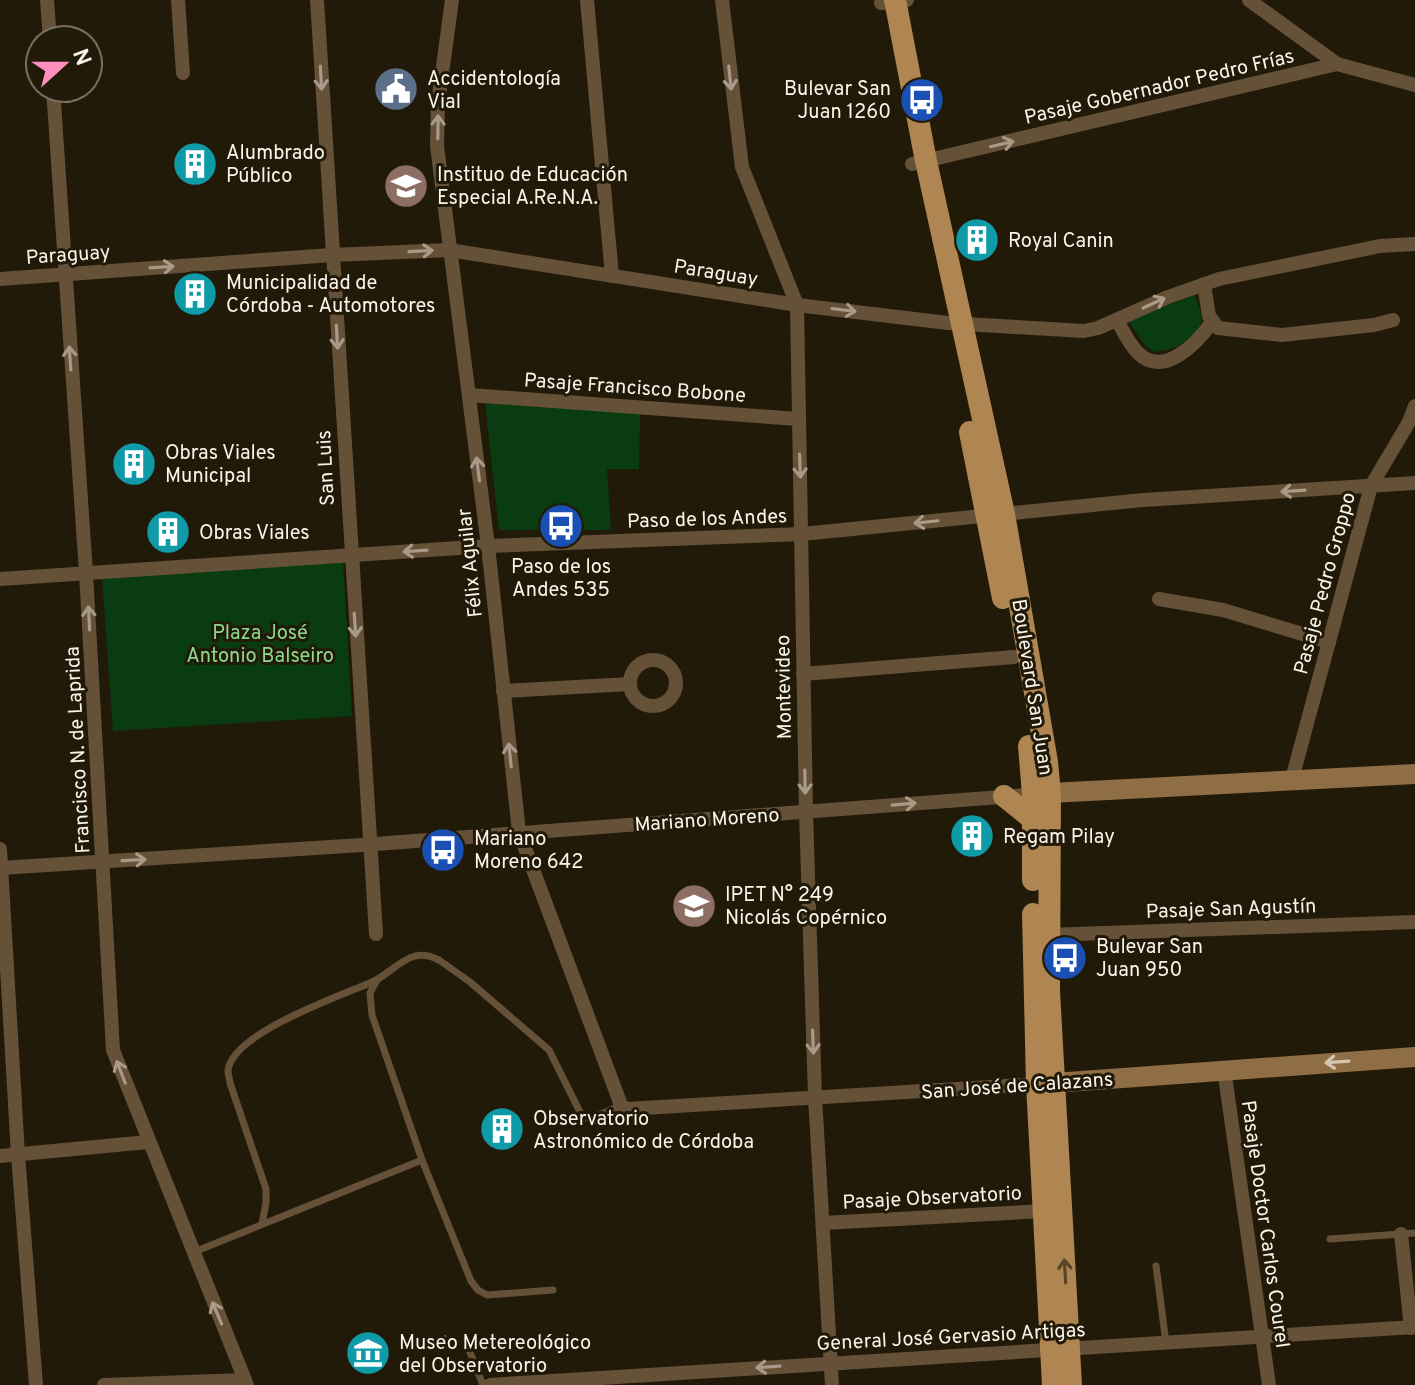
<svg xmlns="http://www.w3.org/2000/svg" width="1415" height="1385" font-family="Overpass,sans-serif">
<rect width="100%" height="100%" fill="#221a09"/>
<g fill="#0a3c11">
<path d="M1194,295C1196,301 1200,308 1201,314C1205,339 1173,350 1154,352L1144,344L1128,321Z"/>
<polygon points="485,403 640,413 639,469 607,469 611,530 499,530"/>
<polygon points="343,561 352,716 113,731 102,577"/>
</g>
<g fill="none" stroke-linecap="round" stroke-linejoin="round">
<polyline stroke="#847d6e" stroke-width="2" stroke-dasharray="2 6" stroke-linecap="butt" points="414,1347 449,1335 455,1342"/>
<g stroke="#655038" stroke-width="7">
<polyline points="377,980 370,993 372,1015 422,1160 471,1281 478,1290 487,1295 553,1290"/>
<path d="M262,1224L266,1203V1189L230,1083C230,1079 228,1075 228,1071C231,1033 341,996 372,982C388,975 398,961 415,956C423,954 431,956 439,960L470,982L549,1050L581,1114L585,1118L597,1116L621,1105"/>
<polyline points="1330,1239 1415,1233"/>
<polyline points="194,1252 422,1160"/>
<polyline points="1156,1266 1166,1343"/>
<polyline points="466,1342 483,1385"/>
</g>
<g stroke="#655038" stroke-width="14">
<polyline points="47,0 50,40"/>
<polyline points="178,0 183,73"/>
<polyline points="317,0 376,934"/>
<polyline points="452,0 438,103 437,146 488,546 519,832 621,1105 627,1109 1037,1084"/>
<polyline points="587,0 612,276"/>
<polyline points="722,0 742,167 797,305 806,812 815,1097 832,1385"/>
<polyline points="1249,0 1337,64"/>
<polyline points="881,3 907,0"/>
<polyline points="53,88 86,573 113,1050 247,1385"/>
<polyline points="912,164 1337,64 1415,85"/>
<polyline points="0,279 332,255 449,250 797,305 948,323 1084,331 1098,328 1168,297 1219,279 1380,246 1415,244"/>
<polyline points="1204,284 1209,316 1218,328 1282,335 1374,325 1393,320"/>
<path d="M1117,320C1123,331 1129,344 1138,353C1164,379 1198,342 1212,322"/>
<polyline points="469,395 798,419"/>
<polyline points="0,579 488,546 802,534 1143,500 1415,483"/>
<polyline points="1159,599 1223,610 1329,642"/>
<circle cx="653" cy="683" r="23"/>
<polyline points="803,674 1014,657"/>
<polyline points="503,691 630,684"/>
<polyline points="1292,779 1371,486 1409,422 1415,406"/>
<polyline points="0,849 18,1155 36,1385"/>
<polyline points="0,868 362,845 1041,794"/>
<polyline points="1048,935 1415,922"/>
<polyline points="1224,1069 1269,1385"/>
<polyline points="0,1156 148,1142"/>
<polyline points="823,1223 1044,1211"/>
<polyline points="1401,1234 1411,1328"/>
<polyline points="104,1385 245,1380"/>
<polyline points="490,1385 1415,1327"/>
</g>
<g stroke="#8f6e46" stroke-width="20">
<polyline points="1050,793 1415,774"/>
<polyline points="1040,1084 1415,1057"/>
</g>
<g stroke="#af8551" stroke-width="22">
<polyline points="895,0 926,161 1004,514 1047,762 1050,793 1049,991 1071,1385"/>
<polyline points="970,432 1003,598"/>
<polyline points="1029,746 1033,794 1033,880"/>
<polyline points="1004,796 1034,820"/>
<polyline points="1033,914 1037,1084 1053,1385"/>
</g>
</g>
<defs><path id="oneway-shaft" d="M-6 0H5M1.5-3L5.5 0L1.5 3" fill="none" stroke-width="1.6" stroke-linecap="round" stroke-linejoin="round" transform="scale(2)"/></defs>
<g stroke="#a89a88">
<use href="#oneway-shaft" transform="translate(321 78) rotate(87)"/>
<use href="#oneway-shaft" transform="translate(730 78) rotate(84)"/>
<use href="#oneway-shaft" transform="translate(438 127) rotate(-89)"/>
<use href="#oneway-shaft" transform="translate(1002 144) rotate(-13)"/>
<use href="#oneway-shaft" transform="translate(421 251) rotate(-3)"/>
<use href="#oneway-shaft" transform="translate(162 267) rotate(-4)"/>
<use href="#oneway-shaft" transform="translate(1154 303) rotate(-25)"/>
<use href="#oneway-shaft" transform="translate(844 310) rotate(7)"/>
<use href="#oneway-shaft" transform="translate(337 337) rotate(87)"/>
<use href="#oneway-shaft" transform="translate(70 358) rotate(-94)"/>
<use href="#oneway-shaft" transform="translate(800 466) rotate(88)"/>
<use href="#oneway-shaft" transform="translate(478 469) rotate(-97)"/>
<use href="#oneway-shaft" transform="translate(1293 491) rotate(176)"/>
<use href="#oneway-shaft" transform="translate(926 522) rotate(174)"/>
<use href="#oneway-shaft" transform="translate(415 551) rotate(176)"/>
<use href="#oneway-shaft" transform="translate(89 618) rotate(-93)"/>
<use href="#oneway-shaft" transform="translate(355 625) rotate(86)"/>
<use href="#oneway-shaft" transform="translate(510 755) rotate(-96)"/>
<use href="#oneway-shaft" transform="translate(805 782) rotate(89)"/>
<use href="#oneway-shaft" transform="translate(904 804) rotate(-5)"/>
<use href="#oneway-shaft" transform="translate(134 860) rotate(-3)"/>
<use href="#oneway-shaft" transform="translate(813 1042) rotate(88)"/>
<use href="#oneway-shaft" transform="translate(121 1072) rotate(-111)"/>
<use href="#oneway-shaft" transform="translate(217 1313) rotate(-113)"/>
<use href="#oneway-shaft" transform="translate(768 1367) rotate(176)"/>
</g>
<use stroke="#d5c5b0" href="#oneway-shaft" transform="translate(1337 1062) rotate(176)"/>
<use stroke="#5a4526" href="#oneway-shaft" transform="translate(1065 1271) rotate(-93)"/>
<defs>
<g id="civic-disc" transform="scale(2.3)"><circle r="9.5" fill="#5c6f8a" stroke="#221a09"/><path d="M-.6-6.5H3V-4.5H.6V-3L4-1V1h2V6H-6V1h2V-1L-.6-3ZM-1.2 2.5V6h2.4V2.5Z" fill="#fff"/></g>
<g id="bus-disc" transform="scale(2.3)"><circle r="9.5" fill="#1a4fb4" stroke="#221a09"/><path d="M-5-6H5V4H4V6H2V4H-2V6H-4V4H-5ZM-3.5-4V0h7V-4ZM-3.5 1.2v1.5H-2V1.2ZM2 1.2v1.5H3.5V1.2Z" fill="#fff"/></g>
<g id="building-disc" transform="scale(2.3)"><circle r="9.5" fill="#0f9aa8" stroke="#221a09"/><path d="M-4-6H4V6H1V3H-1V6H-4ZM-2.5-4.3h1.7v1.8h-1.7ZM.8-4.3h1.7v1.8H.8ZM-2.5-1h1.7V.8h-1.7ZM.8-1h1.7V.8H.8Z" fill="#fff"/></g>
<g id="school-disc" transform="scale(2.3)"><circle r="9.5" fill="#8d6e63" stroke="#221a09"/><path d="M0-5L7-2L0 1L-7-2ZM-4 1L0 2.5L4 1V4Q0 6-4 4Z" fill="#fff"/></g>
<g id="museum-disc" transform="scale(2.3)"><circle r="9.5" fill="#0f9aa8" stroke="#221a09"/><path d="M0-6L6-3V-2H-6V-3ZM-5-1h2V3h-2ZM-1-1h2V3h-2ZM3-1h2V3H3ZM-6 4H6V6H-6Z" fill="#fff"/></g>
</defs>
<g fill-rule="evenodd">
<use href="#civic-disc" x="396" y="89"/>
<use href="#bus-disc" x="922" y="100"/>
<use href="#building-disc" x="195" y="164"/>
<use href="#school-disc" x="406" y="186"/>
<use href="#building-disc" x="977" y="240"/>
<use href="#building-disc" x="195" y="294"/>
<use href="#building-disc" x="134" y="464"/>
<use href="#bus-disc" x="561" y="526"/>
<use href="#building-disc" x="168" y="532"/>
<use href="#building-disc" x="972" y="836"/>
<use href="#bus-disc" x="443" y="850"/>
<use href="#school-disc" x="694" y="906"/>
<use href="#bus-disc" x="1065" y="958"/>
<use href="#building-disc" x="502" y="1129"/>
<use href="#museum-disc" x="368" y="1353"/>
</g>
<g text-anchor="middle" stroke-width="6" stroke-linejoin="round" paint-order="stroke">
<g font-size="20" fill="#faf4e9" stroke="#221a09" text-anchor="start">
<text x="427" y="85">Accidentología<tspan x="427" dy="23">Vial</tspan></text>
<text x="891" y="95" text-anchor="end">Bulevar San<tspan x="891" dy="23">Juan 1260</tspan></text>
<text x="226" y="159">Alumbrado<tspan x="226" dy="23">Público</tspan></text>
<text x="437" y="181">Instituo de Educación<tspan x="437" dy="23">Especial A.Re.N.A.</tspan></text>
<text x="1008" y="247">Royal Canin</text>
<text x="226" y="289">Municipalidad de<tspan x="226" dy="23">Córdoba - Automotores</tspan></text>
<text x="165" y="459">Obras Viales<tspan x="165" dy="23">Municipal</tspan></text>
<text x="199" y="539">Obras Viales</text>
<text x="561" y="573" text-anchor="middle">Paso de los<tspan x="561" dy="23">Andes 535</tspan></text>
<text x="1003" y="843">Regam Pilay</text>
<text x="474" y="845">Mariano<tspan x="474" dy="23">Moreno 642</tspan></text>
<text x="725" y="901">IPET N° 249<tspan x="725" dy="23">Nicolás Copérnico</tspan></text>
<text x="1096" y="953">Bulevar San<tspan x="1096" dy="23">Juan 950</tspan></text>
<text x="533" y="1125">Observatorio<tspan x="533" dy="23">Astronómico de Córdoba</tspan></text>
<text x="399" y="1349">Museo Metereológico<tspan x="399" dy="23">del Observatorio</tspan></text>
</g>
<g font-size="20" fill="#faf4e9" stroke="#221a09">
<text transform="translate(1159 86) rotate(-13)" y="7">Pasaje Gobernador Pedro Frías</text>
<text transform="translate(68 254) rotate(-4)" y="7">Paraguay</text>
<text transform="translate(716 272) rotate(9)" y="7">Paraguay</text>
<text transform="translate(635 387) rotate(4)" y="7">Pasaje Francisco Bobone</text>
<text transform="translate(325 468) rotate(-93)" y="7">San Luis</text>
<text transform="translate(707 518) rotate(-2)" y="7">Paso de los Andes</text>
<text transform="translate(469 563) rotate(-96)" y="7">Félix Aguilar</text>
<text transform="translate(1324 583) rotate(-75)" y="7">Pasaje Pedro Groppo</text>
<text transform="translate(783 687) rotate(-91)" y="7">Montevideo</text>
<text transform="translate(1033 687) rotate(81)" y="7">Boulevard San Juan</text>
<text transform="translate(77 750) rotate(-93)" y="7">Francisco N. de Laprida</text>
<text transform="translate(707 819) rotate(-4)" y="7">Mariano Moreno</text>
<text transform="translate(1231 908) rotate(-2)" y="7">Pasaje San Agustín</text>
<text transform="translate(1017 1085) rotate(-4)" y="7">San José de Calazans</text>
<text transform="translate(932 1197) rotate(-3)" y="7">Pasaje Observatorio</text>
<text transform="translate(1266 1224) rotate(82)" y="7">Pasaje Doctor Carlos Courel</text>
<text transform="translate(951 1336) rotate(-3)" y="7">General José Gervasio Artigas</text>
</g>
<g font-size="20" fill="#8bdb8e" stroke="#221a09">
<text x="260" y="639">Plaza José<tspan x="260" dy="23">Antonio Balseiro</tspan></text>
</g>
</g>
<g transform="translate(64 64) rotate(69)"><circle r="38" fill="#221a09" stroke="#787163" stroke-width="2"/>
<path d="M0-6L14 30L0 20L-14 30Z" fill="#fe8ebc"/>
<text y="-12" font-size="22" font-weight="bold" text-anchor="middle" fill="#faf4e9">N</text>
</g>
</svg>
